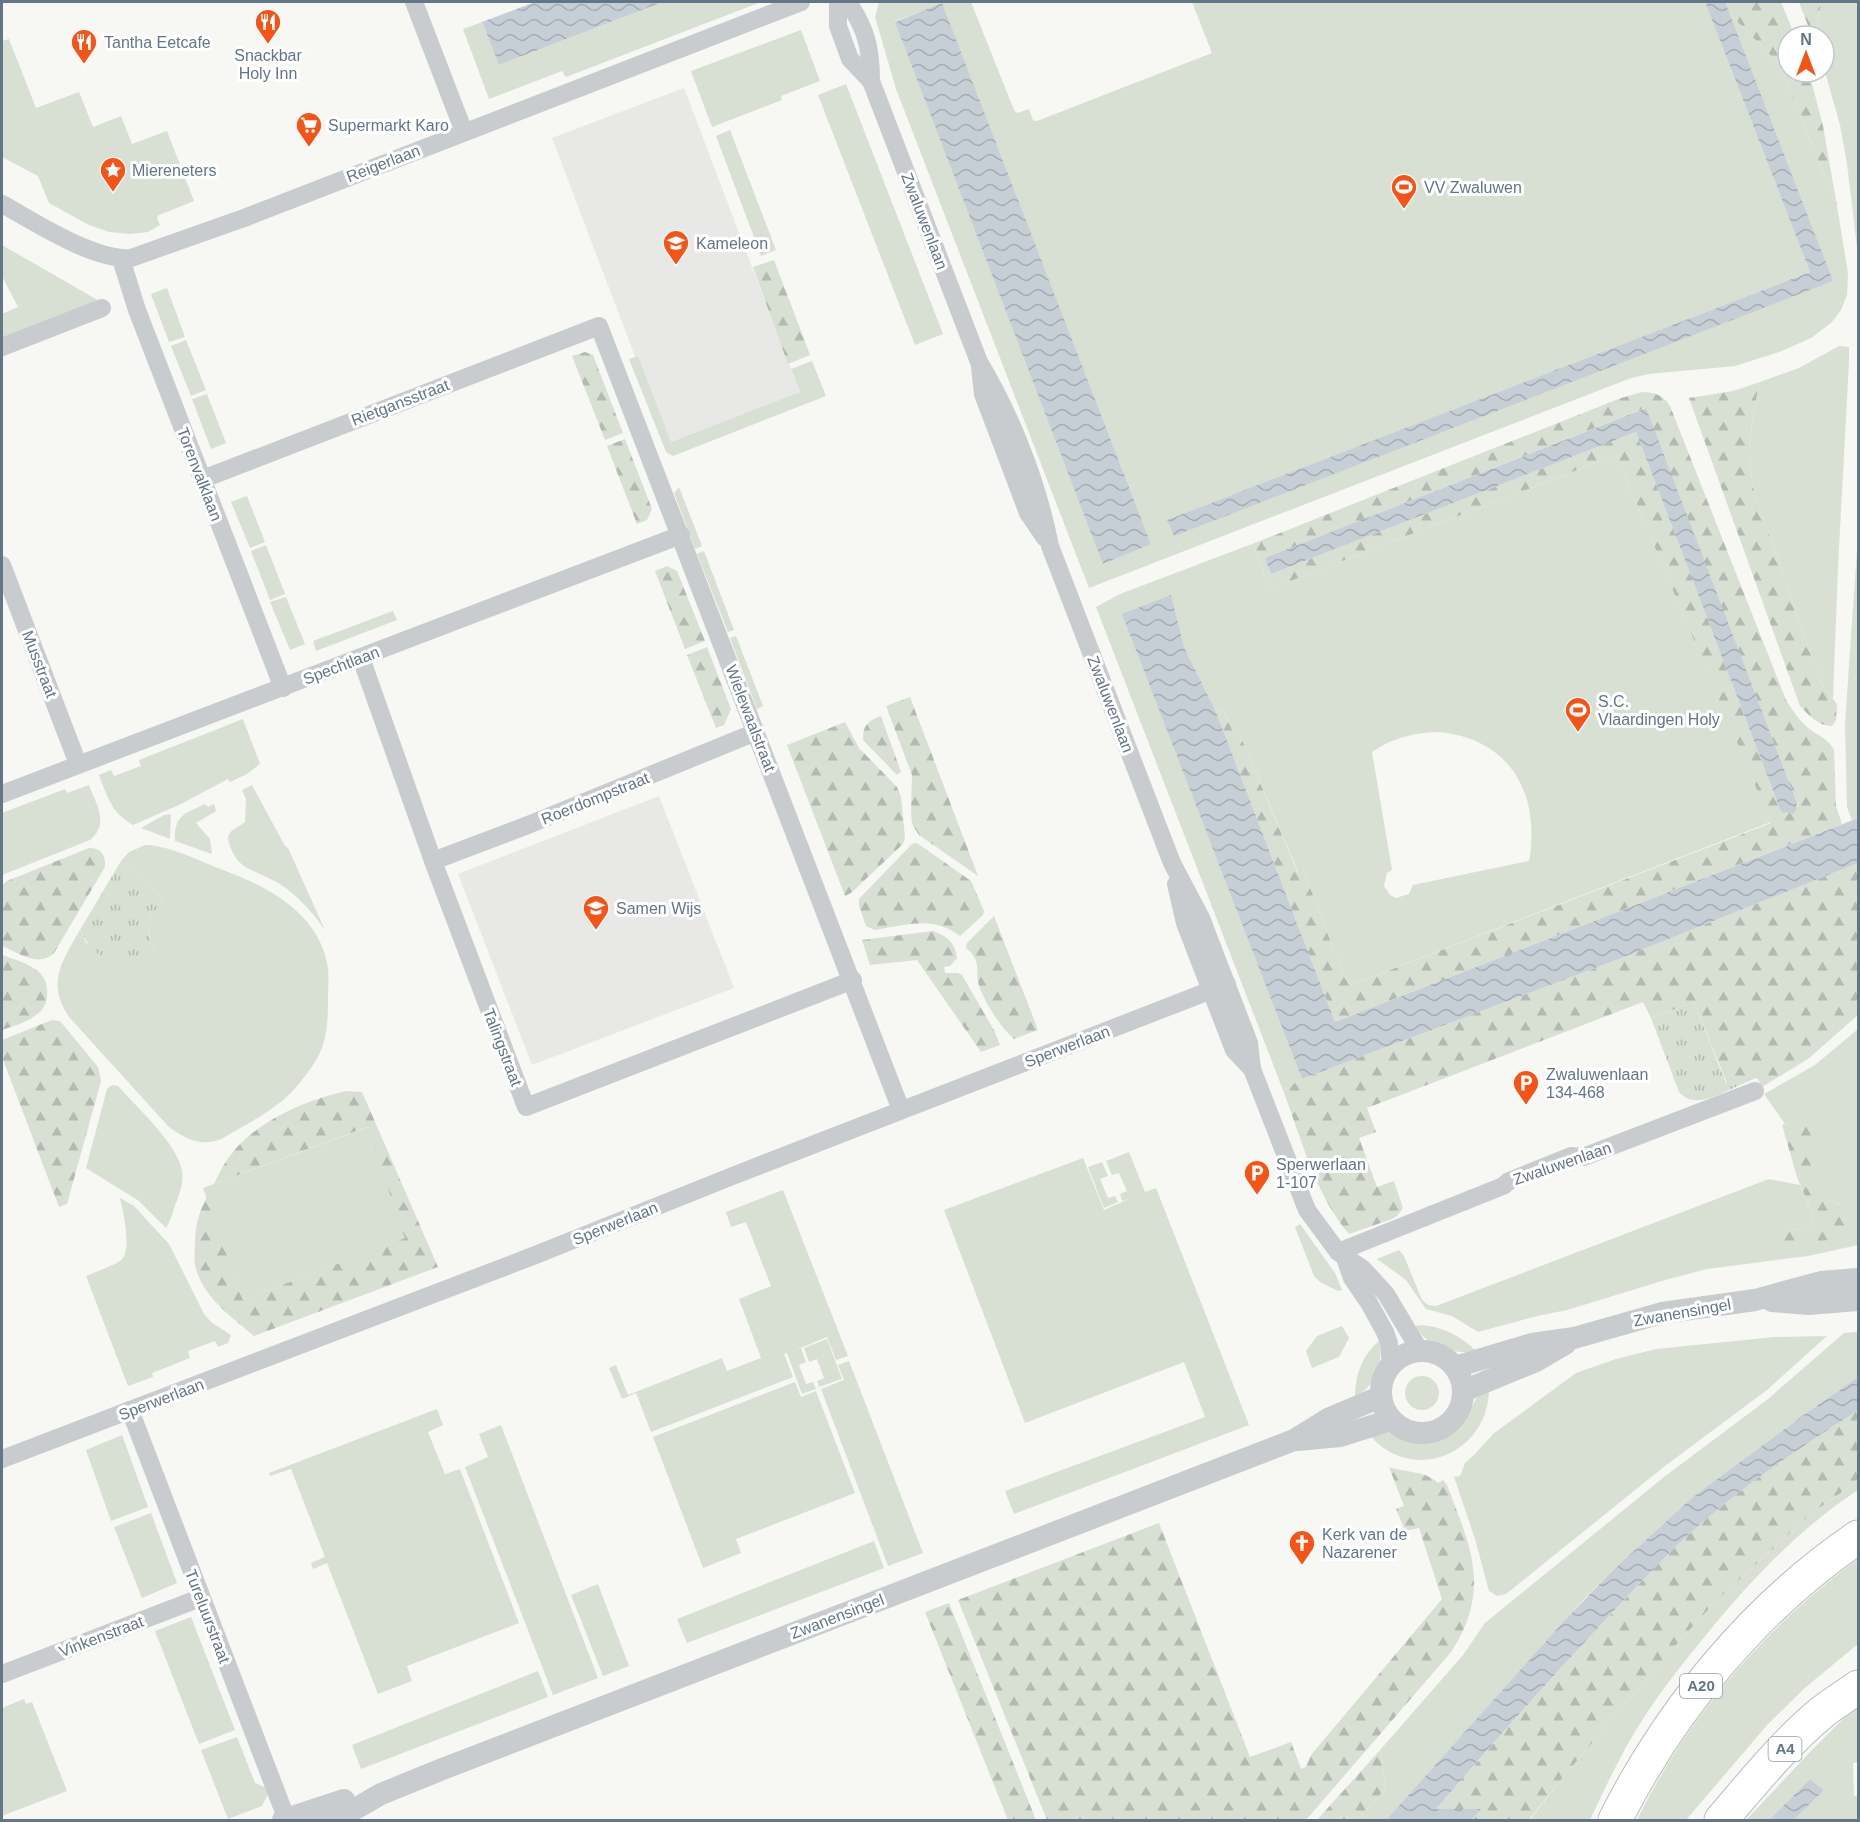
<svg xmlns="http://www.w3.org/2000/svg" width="1860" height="1822" font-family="Helvetica,sans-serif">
<defs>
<pattern id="forest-firs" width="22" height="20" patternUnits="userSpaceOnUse" patternTransform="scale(1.5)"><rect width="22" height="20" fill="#d8e0d4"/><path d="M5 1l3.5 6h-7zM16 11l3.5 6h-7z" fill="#b3bab2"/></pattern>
<pattern id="park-tufts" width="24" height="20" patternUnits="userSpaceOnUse" patternTransform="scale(1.5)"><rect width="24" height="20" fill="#d8e0d4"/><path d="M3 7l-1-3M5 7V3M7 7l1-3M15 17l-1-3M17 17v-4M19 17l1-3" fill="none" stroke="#b3bab2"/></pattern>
<pattern id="water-waves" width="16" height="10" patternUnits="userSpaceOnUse" patternTransform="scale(1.5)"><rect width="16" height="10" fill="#c6cfd5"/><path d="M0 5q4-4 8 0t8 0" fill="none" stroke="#a4adb3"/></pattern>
</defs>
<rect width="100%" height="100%" fill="#f7f7f3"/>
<g fill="#e8e9e7">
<polygon points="684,88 800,393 668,443 552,138"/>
<polygon points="659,796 734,988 532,1065 458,874"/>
</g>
<g fill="#d8e0d4" fill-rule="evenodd">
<polygon points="663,2 761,2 566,77 562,71 489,99 463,29 482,22 499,65"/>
<path d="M879,2H971L1014,110L1017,113L1029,109L1033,120L1037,121L1212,53L1192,2H1705L1810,272L1168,520L1832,281L1728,12L1779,64L1837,206L1848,273L1847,295L1841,310L1832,322L1811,338L1782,351L1735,366L1649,374L1631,378L1089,588L896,89L875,17ZM942,4L1151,544L895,21Z"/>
<polygon points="1821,2 1858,2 1858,255 1847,164 1840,125 1824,68 1824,36 1815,36"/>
<polygon points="801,30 820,81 781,96 782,100 712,127 691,71"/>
<polygon points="9,39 36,108 79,92 93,127 121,116 132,144 167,131 194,201 159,215 157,218 160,225 148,232 130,234 109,232 89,225 49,203 38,176 2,157 2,41"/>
<polygon points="846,84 943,334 915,345 818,95"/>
<polygon points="730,130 776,250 761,256 716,136"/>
<polygon points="2,245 101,302 2,341 2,314 18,307 2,276"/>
<polygon points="167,288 185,337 169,342 151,294"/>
<polygon points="186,340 206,390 191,396 171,346"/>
<path d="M1839,346L1849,347V362L1838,567L1833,699L1837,704L1822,685L1754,491C1746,453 1751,419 1760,382L1799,368Z"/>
<polygon points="638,356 671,442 800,392 791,369 812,361 826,396 673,456 666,452 629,359"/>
<polygon points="207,394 226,443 211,449 192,399"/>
<path d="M1616,455L1771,822L1351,985L1344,977L1303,869L1299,874L1240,735L1235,737L1223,709L1216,712L1184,647L1171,596L1123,615L1302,1079L1283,1090L1096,607L1120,594L1252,544L1270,589ZM1438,732C1507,738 1539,789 1530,856L1529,861L1413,885L1409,894L1396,898L1390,895L1384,886L1387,873L1392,870L1372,752C1392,738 1413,733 1438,732Z"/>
<polygon points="679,487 702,546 695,549 674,493"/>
<polygon points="247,496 265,542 250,548 231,502"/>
<polygon points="1858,535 1858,818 1852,820 1847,807 1845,724"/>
<polygon points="266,545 285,594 270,600 251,551"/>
<polygon points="704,551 734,630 728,632 697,554"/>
<polygon points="286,597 305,644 290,650 270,602"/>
<polygon points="393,611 397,620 316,651 313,641"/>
<polygon points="736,636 763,706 757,709 730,638"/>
<path d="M243,719L260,764L247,774L230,782L228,779L181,804L133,825C112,814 107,796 99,775L111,770L114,776L141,766L139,760Z"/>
<path d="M89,785C96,804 110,824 90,840L2,875V813L65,789L67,793Z"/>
<path d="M252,785L285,846L288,848L325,930C313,913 298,896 280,884C268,876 250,872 239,862C235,858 227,842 228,837C230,829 239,827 245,822L246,799L242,790Z"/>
<path d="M205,804L208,807L214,804L216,811L196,823L210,839L212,854L175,841C174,815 184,814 205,804Z"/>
<polygon points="171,814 170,839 141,828 164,815"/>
<path d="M145,845C172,846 199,861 223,870C269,887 320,914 328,968C329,978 328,990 328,1000C328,1041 323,1056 296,1087C277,1110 246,1124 221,1139C200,1147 185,1139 168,1126L69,1017C46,983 62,961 80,930L86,943L154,951C143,928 150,917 163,899L121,861L129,852Z"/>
<polygon points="1858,1029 1858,1245 1808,1256 1707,1269 1665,1280 1567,1310 1537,1316 1478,1332 1452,1316 1426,1309 1406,1280 1377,1259 1399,1250 1404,1256 1422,1300 1428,1305 1436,1306 1769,1179 1800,1185 1814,1218 1811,1226 1786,1231 1825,1240 1844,1237 1839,1204 1819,1191 1816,1177 1817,1160 1789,1122 1785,1124 1764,1094 1815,1065"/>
<path d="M112,1085L118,1086C136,1107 178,1144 182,1171C184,1182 180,1192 176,1203C173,1211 171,1221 166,1228L139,1201L86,1168L107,1089Z"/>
<polygon points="368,1127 406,1238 243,1300 203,1188"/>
<polygon points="1129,1152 1145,1192 1156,1188 1249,1425 1014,1514 1005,1491 1205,1417 1184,1362 1025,1423 944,1210 1083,1158 1104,1210 1131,1198 1122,1201 1120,1194 1127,1191 1119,1173 1112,1175 1106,1161"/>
<polygon points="1102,1162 1108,1176 1100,1179 1108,1198 1115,1196 1118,1202 1104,1208 1088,1167"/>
<polygon points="783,1190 848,1356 836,1360 827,1337 788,1353 801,1348 806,1362 799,1365 806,1384 813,1382 816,1389 802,1394 787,1353 784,1354 793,1377 651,1432 636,1393 622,1399 609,1368 616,1365 628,1395 722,1358 727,1371 761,1358 739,1299 771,1286 746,1222 731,1227 726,1212"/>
<path d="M120,1198L134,1206L169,1244L204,1314L211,1322L231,1335L228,1343L218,1347L215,1341L188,1351L190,1358L152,1373L153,1377L128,1386L86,1276C97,1271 111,1267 120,1261C133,1252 123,1211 120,1198Z"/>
<polygon points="1300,1224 1335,1273 1342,1290 1338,1291 1320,1282 1314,1276 1295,1227"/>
<path d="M1421,1325C1444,1327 1459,1335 1476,1351C1455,1356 1425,1345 1415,1326Z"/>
<polygon points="1342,1326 1349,1338 1339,1357 1312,1368 1306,1351 1317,1336"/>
<polygon points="1858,1332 1858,1377 1805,1414 1694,1496 1614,1569 1585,1598 1386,1820 1357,1820 1385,1789 1381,1749 1463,1655 1485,1623 1664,1477 1768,1399 1844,1333"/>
<polygon points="1827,1336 1767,1390 1665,1466 1506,1594 1497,1596 1489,1591 1475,1539 1454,1477 1460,1476 1465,1463 1474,1455 1493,1434 1576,1373 1616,1359 1656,1349 1774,1337"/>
<polygon points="827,1339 842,1379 819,1387 817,1381 824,1378 817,1359 809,1362 804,1348"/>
<path d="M1379,1341C1384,1360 1376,1388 1355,1396C1355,1374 1363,1354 1379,1341Z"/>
<polygon points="849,1361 923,1553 888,1566 821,1389 844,1380 838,1365"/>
<circle cx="1422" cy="1393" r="17"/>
<polygon points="795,1382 801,1397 816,1391 855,1493 736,1539 741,1553 703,1568 653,1437"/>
<path d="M1489,1390C1488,1455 1410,1486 1368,1433L1387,1432L1418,1442L1436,1441L1455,1430L1464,1421L1477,1397Z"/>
<polygon points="437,1409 443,1425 428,1432 445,1474 460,1469 519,1623 407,1666 412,1681 378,1694 327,1563 313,1569 311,1563 325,1557 291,1469 270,1476 269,1473"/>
<polygon points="501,1425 598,1678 553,1695 465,1467 488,1457 479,1434"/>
<polygon points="122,1435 148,1507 111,1521 86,1450"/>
<path d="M1858,1481V1490C1799,1529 1751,1580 1706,1635C1684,1662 1662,1689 1643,1719C1622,1751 1606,1786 1590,1820H1530L1563,1777L1682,1638L1719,1598L1813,1512Z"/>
<polygon points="151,1513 177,1583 142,1598 114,1527"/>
<polygon points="874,1541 884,1568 687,1643 677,1619"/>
<path d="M1858,1559V1644L1806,1687L1768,1724L1686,1820H1637C1686,1719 1767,1625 1858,1559Z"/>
<polygon points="598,1584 629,1666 603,1676 571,1595"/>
<polygon points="191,1617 235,1730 199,1744 155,1631"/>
<polygon points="538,1671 548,1697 361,1769 352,1745"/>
<polygon points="24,1699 26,1704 32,1702 67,1791 2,1816 2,1708"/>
<polygon points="1858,1704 1858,1762 1853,1763 1854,1796 1858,1796 1858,1820 1794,1820 1824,1790 1810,1779 1769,1820 1746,1820 1810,1752"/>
<polygon points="237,1737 255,1783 265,1787 268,1794 262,1806 228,1819 201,1750"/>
</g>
<g fill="url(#forest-firs)" fill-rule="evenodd">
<polygon points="1725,2 1781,2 1795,36 1788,36 1788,72 1809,72 1823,126 1837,206 1779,64 1728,12"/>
<polygon points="1799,2 1821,2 1815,36 1812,36"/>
<polygon points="774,260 810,355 788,364 753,267"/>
<polygon points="585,352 593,355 623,433 605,440 572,356"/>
<path d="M1760,382C1751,419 1746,453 1754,491L1822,685L1837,704L1836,720L1832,726C1818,726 1809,715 1800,706L1689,398L1733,391Z"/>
<path d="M1642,392C1655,392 1663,395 1670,406L1786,700C1792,710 1799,720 1808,728C1818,736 1828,738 1834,750L1836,806L1842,824L1335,1022L1216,712L1223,709L1235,737L1240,735L1298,873L1303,869L1344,977L1351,985L1771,823L1616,455L1270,589L1252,544L1621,398ZM1645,408L1797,803L1798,806L1787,814L1780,809L1636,432L1271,574L1266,558Z"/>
<polygon points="625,439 652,509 647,520 637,524 607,446"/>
<polygon points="667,566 677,571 705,641 685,649 655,571"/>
<polygon points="707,647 731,709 724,725 716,728 687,655"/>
<polygon points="910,697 978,876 919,835 912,824 911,811 912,775 886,706"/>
<path d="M881,716L901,772L897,775L863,740C862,726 869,720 881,716Z"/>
<polygon points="845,722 859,748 897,787 901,797 905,838 903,844 851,893 845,896 787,745"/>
<path d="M917,843L971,881L984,911L983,915L960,936C933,915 905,925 875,930L866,926L859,906V899L912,844Z"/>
<path d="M89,848C101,848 106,855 105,867L54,953C38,968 19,953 2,946V885L7,881Z"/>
<path d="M1858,863V1015L1808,1059L1762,1087L1758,1079L1756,1078L1745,1083L1742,1078L1727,1083L1694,1002L1651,1018L1643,1002L1367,1108L1376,1132L1359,1138L1377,1187L1394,1181L1403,1208L1397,1216L1392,1219L1349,1234C1316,1196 1301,1138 1283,1090L1302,1079L1619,959Z"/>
<path d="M994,916L1038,1030L1014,1039C1000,1026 989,1009 981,991C973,974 984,962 966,948L967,943Z"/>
<path d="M933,931C947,936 955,942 957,958L950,966L944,967L945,973H958L962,975L995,1032L1000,1045L981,1052L917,960L870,965L862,940Z"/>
<path d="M2,955C21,962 50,968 47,995C47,1003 43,1011 36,1015C27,1023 13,1026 2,1030Z"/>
<polygon points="52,1020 60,1021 98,1067 101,1081 67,1204 59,1207 2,1057 2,1040"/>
<path d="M346,1091L362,1092L438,1267L254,1336C231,1316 202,1297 195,1265C194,1258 195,1250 195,1242C195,1226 199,1211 207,1197L243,1300L405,1238L367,1127L214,1184C218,1176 222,1167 227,1160C253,1122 303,1101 346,1091Z"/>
<path d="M1789,1122C1829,1122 1813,1164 1819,1190C1834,1201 1851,1210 1853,1229L1844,1237L1786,1248L1777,1242L1773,1236L1786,1231L1811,1226L1814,1218L1797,1177L1782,1125Z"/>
<path d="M1858,1410V1481L1813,1512L1719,1598L1682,1638L1563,1777L1529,1820H1471L1480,1809H1436C1490,1748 1544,1686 1600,1626C1628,1596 1656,1565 1686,1537C1739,1488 1798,1449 1858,1410Z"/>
<path d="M1389,1467C1406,1473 1424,1470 1438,1483L1443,1480L1447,1485C1471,1548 1491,1588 1452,1651L1306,1820H1047L958,1600L1159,1523L1250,1757L1291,1742L1301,1769L1306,1767L1311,1755L1442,1599L1419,1528L1405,1531L1396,1509L1404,1506Z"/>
<polygon points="949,1603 1036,1820 1008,1820 925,1612"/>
<polygon points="1381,1749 1385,1789 1357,1820 1317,1820"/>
</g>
<g fill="url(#park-tufts)">
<path d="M121,861L163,899C150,917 143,928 154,951L141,961C112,966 93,957 80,930Z"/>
<path d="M1694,1002L1726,1083L1742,1077L1745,1083C1726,1090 1696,1112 1679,1092L1651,1018Z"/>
</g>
<g fill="url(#water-waves)">
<polygon points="535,2 663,2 499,65 482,22"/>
<polygon points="1705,2 1725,2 1833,281 1174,536 1167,520 1810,272"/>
<polygon points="942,3 1151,544 1103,564 895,22"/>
<polygon points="1646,408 1797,803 1796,811 1792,814 1782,812 1780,809 1636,432 1271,574 1265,558"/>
<polygon points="1171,595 1184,647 1216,712 1335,1022 1858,818 1858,863 1619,959 1302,1079 1122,614"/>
<path d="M1858,1377V1410C1798,1449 1739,1488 1686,1537C1655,1566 1626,1598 1597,1629C1542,1688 1489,1748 1436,1809H1481L1471,1820H1386L1565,1620L1614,1569L1694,1496L1805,1414Z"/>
<polygon points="1810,1779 1824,1790 1794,1820 1769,1820"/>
</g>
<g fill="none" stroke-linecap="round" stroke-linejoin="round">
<g stroke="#babdc0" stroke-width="35">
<g id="motorway">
<path d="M1615,1820C1671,1709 1755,1607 1858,1537"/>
<path d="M1721,1820C1752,1784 1783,1745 1820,1714C1832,1704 1846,1696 1858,1687"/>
</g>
</g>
<g stroke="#c9cccf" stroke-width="18">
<polyline points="414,2 464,132"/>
<polyline points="838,2 838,26 850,59 871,81"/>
<path d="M848,2C866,29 871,48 871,81L979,362C1012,417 1038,484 1050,546L1172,863L1201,918L1249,1043L1252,1069L1307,1210L1338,1252L1363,1269L1386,1294L1420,1351"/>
<path d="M2,204C35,222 94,261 131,258L244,218L801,2"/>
<polyline points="121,259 137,310 283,688"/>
<polyline points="2,347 102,308"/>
<polyline points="980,367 983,394 1005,452 1028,513 1045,538"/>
<polyline points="203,479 599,326 901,1110"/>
<polyline points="2,565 78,764"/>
<polyline points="361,658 433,861 526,1107 853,980"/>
<polyline points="2,794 681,535"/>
<polyline points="433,861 528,825 756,732"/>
<polyline points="1176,884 1185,923 1234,1050 1252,1069"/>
<polyline points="1338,1252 1503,1186 1509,1181 1571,1156 1583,1157 1755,1091"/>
<polyline points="1345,1258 1352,1278 1369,1303 1385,1332 1389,1343 1391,1365"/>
<polyline points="130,1410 287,1820"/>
<polyline points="2,1459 533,1256 735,1175 1227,984"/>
<polyline points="2,1674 200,1598"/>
</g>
<g stroke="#c9cccf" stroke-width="22">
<polyline points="1772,1301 1808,1304 1858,1300"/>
<circle cx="1422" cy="1392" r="41"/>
<polyline points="1455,1367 1532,1344 1574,1338 1662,1313 1755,1300 1821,1282 1858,1279"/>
<polyline points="1463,1391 1536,1361 1565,1344"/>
<polyline points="1298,1440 1340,1436 1391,1420"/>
<polyline points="283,1820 344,1800"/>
<polyline points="326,1820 355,1809 381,1794 440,1770 1294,1440 1328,1419 1380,1397"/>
</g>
<use href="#motorway" stroke="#fff" stroke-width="33"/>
</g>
<defs>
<g id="restaurant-pin" transform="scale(1.35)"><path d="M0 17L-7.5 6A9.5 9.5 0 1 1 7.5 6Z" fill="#f65315" stroke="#fff"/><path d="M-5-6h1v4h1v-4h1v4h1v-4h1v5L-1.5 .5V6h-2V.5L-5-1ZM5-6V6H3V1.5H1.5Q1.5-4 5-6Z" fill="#fff"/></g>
<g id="supermarket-pin" transform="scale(1.35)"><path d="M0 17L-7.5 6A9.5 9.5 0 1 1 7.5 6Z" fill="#f65315" stroke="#fff"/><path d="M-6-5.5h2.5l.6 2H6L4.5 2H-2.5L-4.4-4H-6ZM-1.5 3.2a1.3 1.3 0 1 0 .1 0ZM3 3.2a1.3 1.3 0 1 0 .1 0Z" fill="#fff"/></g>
<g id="sight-pin" transform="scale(1.35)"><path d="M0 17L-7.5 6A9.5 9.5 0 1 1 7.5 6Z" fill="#f65315" stroke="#fff"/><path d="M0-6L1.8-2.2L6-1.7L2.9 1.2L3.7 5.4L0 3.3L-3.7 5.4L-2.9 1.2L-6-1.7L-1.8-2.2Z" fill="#fff"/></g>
<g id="stadium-pin" transform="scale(1.35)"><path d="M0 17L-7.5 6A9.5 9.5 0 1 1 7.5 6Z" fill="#f65315" stroke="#fff"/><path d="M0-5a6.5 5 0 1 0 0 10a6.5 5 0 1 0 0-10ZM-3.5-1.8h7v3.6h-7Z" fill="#fff"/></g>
<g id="school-pin" transform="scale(1.35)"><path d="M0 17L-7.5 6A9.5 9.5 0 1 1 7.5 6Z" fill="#f65315" stroke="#fff"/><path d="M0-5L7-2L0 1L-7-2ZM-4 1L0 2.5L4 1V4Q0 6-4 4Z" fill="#fff"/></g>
<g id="parking-pin" transform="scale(1.35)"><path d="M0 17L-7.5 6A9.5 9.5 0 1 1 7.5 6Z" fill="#f65315" stroke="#fff"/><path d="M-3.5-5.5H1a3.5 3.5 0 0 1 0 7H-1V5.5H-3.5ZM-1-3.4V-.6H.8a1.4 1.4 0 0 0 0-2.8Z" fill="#fff"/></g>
<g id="church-pin" transform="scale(1.35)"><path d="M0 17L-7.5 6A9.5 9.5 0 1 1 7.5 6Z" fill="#f65315" stroke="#fff"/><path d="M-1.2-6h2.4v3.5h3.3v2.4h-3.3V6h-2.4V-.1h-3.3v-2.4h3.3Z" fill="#fff"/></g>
</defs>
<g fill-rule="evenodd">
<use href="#restaurant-pin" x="268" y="22"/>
<use href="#restaurant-pin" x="84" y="42"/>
<use href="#supermarket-pin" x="309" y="125"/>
<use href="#sight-pin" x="113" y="170"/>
<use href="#stadium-pin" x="1404" y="187"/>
<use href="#school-pin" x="676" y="243"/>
<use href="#stadium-pin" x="1578" y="710"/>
<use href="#school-pin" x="596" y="908"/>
<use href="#parking-pin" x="1526" y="1083"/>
<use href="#parking-pin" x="1257" y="1173"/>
<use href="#church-pin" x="1302" y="1543"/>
</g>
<g text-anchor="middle" stroke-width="6" stroke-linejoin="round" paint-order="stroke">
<g fill="#fff" stroke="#929fac" stroke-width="1.5">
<rect x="1680" y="1674" width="42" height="24" rx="4.5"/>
<rect x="1768.5" y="1737" width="33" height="24" rx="4.5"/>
</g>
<g font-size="15" font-weight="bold" fill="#637688">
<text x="1701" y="1691">A20</text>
<text x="1785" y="1754">A4</text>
</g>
<g font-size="16" fill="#637688" stroke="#fff" text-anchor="start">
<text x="104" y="48">Tantha Eetcafe</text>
<text x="268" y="61" text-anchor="middle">Snackbar<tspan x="268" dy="18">Holy Inn</tspan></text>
<text x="328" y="131">Supermarkt Karo</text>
<text x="132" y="176">Miereneters</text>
<text x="1424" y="193">VV Zwaluwen</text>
<text x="696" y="249">Kameleon</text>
<text x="1598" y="707">S.C.<tspan x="1598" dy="18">Vlaardingen Holy</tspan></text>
<text x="616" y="914">Samen Wijs</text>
<text x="1546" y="1080">Zwaluwenlaan<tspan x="1546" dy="18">134-468</tspan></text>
<text x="1276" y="1170">Sperwerlaan<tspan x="1276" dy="18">1-107</tspan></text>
<text x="1322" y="1540">Kerk van de<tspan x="1322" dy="18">Nazarener</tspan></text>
</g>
<g font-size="16" fill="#637688" stroke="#fff">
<text transform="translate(383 163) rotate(-21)" y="6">Reigerlaan</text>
<text transform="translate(925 221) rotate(69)" y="6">Zwaluwenlaan</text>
<text transform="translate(400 402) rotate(-21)" y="6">Rietgansstraat</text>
<text transform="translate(200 474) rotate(69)" y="6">Torenvalklaan</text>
<text transform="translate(40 664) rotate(69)" y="6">Musstraat</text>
<text transform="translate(341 665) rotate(-21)" y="6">Spechtlaan</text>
<text transform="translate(1111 704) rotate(69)" y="6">Zwaluwenlaan</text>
<text transform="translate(751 718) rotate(69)" y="6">Wielewaalstraat</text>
<text transform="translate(595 798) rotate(-22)" y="6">Roerdompstraat</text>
<text transform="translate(1067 1046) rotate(-21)" y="6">Sperwerlaan</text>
<text transform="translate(503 1047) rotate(69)" y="6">Talingstraat</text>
<text transform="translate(1562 1163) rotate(-19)" y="6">Zwaluwenlaan</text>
<text transform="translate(615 1223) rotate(-22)" y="6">Sperwerlaan</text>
<text transform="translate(1682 1312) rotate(-10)" y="6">Zwanensingel</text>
<text transform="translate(161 1399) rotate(-21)" y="6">Sperwerlaan</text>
<text transform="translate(208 1616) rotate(69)" y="6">Tureluurstraat</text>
<text transform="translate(837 1616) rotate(-21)" y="6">Zwanensingel</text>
<text transform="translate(101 1636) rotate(-21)" y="6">Vinkenstraat</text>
</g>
</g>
<rect width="1860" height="1822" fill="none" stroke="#637688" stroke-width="6"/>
<g transform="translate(1806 54)"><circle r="28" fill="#ffffff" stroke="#c1c8cf" stroke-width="1.5"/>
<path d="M0-4.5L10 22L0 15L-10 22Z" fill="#f65315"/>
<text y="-9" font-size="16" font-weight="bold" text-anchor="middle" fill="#637688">N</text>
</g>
</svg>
